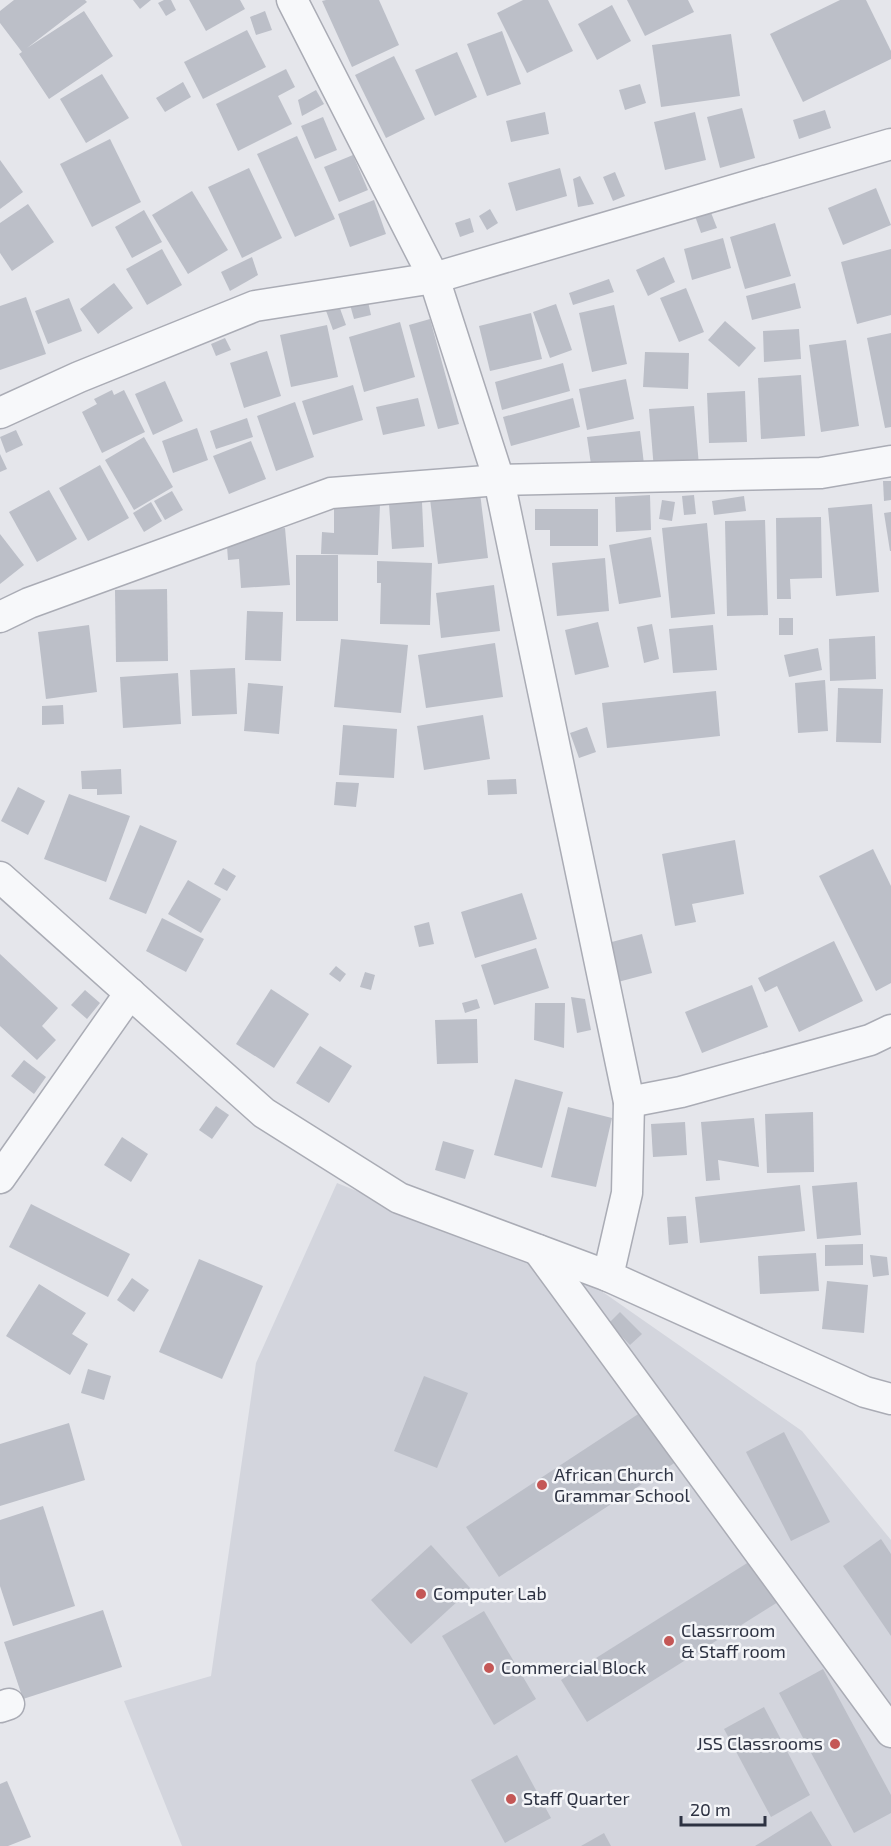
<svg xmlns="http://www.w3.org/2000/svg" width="891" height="1846" font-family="'Exo 2',sans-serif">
<rect width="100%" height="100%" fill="#e5e6eb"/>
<polygon fill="#d3d5dd" points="337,1183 597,1288 802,1431 891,1540 891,1846 182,1846 124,1701 211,1676 256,1363"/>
<g fill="#bcbfc8">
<polygon points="14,0 85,0 87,2 27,48 84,11 113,56 49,99 19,54 22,52 0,23 0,11"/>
<polygon points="133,0 151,0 140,9"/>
<polygon points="164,0 171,0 176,10 166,16 158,3"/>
<polygon points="189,0 240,0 245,9 206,31"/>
<polygon points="326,0 379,0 399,45 352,67 322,1"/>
<polygon points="523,0 548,0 573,51 527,73 497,13"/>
<polygon points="627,0 688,0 694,12 645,36"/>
<polygon points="840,0 866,0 891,51 891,59 803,102 770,34"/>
<polygon points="612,5 631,41 597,60 578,24"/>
<polygon points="265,11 272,30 256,35 250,17"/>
<polygon points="247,30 266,67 203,99 184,62"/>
<polygon points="502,31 521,84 487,96 467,44"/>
<polygon points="731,34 740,96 661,107 652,45"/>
<polygon points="457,52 477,97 435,116 415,70"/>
<polygon points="394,56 425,119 386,138 355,75"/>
<polygon points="286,69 295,87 278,96 292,124 238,151 216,104"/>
<polygon points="102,74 129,118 86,143 60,99"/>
<polygon points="183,82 191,97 165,112 156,98"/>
<polygon points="640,84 646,103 625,110 619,90"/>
<polygon points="316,90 324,104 302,116 298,100"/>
<polygon points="742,108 755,158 720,168 707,117"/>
<polygon points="825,110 831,128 799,139 793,120"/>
<polygon points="545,112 549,134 511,142 506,121"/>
<polygon points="695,112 706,160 665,170 654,122"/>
<polygon points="323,117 337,150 315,159 301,126"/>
<polygon points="297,136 335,219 295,237 257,154"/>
<polygon points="110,139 141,202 92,227 60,164"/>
<polygon points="353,155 368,190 339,202 324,167"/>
<polygon points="0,160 23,192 0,209"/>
<polygon points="249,168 282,238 242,258 208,187"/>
<polygon points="560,168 567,196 516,211 508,183"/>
<polygon points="615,172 625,196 613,201 603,177"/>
<polygon points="580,176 594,204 578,207 573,179"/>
<polygon points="876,188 891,225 843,245 828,208"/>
<polygon points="192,191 228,250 188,274 152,215"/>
<polygon points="374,200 386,234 350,247 338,214"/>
<polygon points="28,204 54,242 12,271 0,253 0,223"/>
<polygon points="490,209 498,223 487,230 479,216"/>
<polygon points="144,210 162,242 132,258 115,227"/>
<polygon points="710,210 717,228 701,233 695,216"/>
<polygon points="470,218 474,232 460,237 455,223"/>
<polygon points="775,223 791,276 745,289 730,237"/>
<polygon points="723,238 731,268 692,280 684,249"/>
<polygon points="162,249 182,285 147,305 126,269"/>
<polygon points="891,249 891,315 857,324 841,262"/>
<polygon points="252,257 258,275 230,291 221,272"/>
<polygon points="664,257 675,282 648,296 636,270"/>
<polygon points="609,279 614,292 573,305 569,293"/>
<polygon points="114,283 133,308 98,334 80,309"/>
<polygon points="795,283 801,308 752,320 746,296"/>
<polygon points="686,288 704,332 679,342 660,298"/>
<polygon points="26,297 46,354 0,370 0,306"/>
<polygon points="367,297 371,315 354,319 349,301"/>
<polygon points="69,298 82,331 48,344 35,311"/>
<polygon points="338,303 346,325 333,330 325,308"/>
<polygon points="556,304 572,350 550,358 533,312"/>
<polygon points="614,305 627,364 592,372 579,313"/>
<polygon points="531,313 542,359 490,371 479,326"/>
<polygon points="430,319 459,424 438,429 409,325"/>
<polygon points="725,321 756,348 739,367 708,340"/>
<polygon points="400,322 415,377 364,392 349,337"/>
<polygon points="327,325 338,377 291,387 280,335"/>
<polygon points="799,329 801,359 764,362 763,331"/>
<polygon points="891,333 891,427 885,428 867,338"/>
<polygon points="225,338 231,350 216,356 211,344"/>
<polygon points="846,340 859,426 821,432 809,345"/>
<polygon points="267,351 281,396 244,408 230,363"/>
<polygon points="645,352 689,353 688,389 643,387"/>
<polygon points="563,363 570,391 502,410 495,382"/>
<polygon points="801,375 805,436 761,439 758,378"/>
<polygon points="626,379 634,419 587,430 579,389"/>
<polygon points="165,381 183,421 153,435 135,394"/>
<polygon points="353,385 363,420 313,435 302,401"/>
<polygon points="112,390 114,395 124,390 145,432 102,453 82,412 97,404 94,399"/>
<polygon points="745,391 747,442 709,443 707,393"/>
<polygon points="418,398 425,426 383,435 376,407"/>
<polygon points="573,398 580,427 511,446 503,417"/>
<polygon points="295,402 314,457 276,471 257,416"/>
<polygon points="694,406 699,466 654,470 649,409"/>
<polygon points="247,418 253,437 216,449 210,431"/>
<polygon points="197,428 208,460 173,473 162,441"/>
<polygon points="16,430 23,445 6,453 0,437"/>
<polygon points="640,431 644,464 592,471 587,437"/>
<polygon points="144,437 173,487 134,510 105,460"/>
<polygon points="251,441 266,479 229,494 213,456"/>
<polygon points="0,454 7,469 0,472"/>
<polygon points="100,465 129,518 88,541 59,488"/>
<polygon points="883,481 891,481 891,500 884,501"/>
<polygon points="49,490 77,539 37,562 9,512"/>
<polygon points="172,491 183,510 165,520 154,501"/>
<polygon points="480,493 488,558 438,564 430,499"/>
<polygon points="650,495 651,530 616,532 615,497"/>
<polygon points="694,495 696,514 684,515 682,496"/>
<polygon points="744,496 746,511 714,515 712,501"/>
<polygon points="662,500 675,502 672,521 659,519"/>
<polygon points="151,502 162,521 144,532 133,513"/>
<polygon points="422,502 424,547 392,549 389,503"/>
<polygon points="334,503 380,504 378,555 321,554 322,532 334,533"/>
<polygon points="872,504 879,592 836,596 828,508"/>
<polygon points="535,509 598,509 598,546 550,546 550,530 535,530"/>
<polygon points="891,512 891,551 890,551 884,513"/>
<polygon points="821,517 822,578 790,579 791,599 777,599 776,518"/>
<polygon points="765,520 768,615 727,616 725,521"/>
<polygon points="707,523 715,614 671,618 662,528"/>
<polygon points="285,528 290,585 241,588 239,559 228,560 226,532"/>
<polygon points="0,534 24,565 0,584"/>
<polygon points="651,537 661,597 619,604 609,545"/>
<rect x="296" y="555" width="42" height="66"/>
<polygon points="605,558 609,611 557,616 552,563"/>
<polygon points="377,561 432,563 430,625 380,624 381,583 377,583"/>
<polygon points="494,585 500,631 441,638 436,593"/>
<polygon points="167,589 168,661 116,662 115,590"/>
<polygon points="247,611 283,612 281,661 245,660"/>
<rect x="779" y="618" width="14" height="17"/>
<polygon points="598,622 609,667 575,675 565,630"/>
<polygon points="652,624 659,659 644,663 637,627"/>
<polygon points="89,625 97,692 46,699 38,632"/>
<polygon points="713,625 717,670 673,673 669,629"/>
<polygon points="875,636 876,679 830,681 829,639"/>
<polygon points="341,639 408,645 401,713 334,707"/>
<polygon points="495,643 503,697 426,708 418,655"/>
<polygon points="818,648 822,670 789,677 784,655"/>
<polygon points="235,668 237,714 192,716 190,670"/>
<polygon points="178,673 181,724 123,728 120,677"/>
<polygon points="825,680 828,731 798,733 795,683"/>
<polygon points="248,683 283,686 279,734 244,731"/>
<polygon points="838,688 883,689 881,743 836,742"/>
<polygon points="716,691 720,736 607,748 602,703"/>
<polygon points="63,705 64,724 42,725 42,706"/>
<polygon points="483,715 490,759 424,770 417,726"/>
<polygon points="343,725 397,729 394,778 339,775"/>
<polygon points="587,727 596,752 579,758 570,733"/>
<polygon points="121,769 122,794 97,795 97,789 82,789 81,771"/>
<polygon points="516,779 517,794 488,795 487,780"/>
<polygon points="336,782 359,783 356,807 334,805"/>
<polygon points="18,787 45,801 28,835 1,821"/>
<polygon points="69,794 130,816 106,882 44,859"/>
<polygon points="140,825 177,841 146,914 109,899"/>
<polygon points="735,840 744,894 692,904 696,922 675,926 662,854"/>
<polygon points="873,849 891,886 891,983 876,991 819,876"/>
<polygon points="223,868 236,876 227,891 214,884"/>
<polygon points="188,880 221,899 201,933 168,914"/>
<polygon points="522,893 537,939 475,958 461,912"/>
<polygon points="162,918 204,939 186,972 146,951"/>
<polygon points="429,922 434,944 419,947 414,926"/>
<polygon points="642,934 652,973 618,982 608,943"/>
<polygon points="834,941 863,1001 799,1032 777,986 765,992 758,978"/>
<polygon points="536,948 549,988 494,1005 481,965"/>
<polygon points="0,954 58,1008 42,1026 56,1040 37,1060 0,1026"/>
<polygon points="336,966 346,974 340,982 329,974"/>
<polygon points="365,972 375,975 371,990 360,987"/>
<polygon points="752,985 768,1027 702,1053 685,1012"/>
<polygon points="271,989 309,1014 274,1068 236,1044"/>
<polygon points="85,990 100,1003 87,1019 71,1005"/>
<polygon points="571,997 585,999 591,1030 577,1033"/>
<polygon points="477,999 480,1008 465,1013 462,1003"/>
<polygon points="535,1003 565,1003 564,1048 534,1040"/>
<polygon points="477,1019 478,1063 437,1064 435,1020"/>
<polygon points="320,1046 352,1066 329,1103 296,1083"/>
<polygon points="24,1060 46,1077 34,1094 11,1076"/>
<polygon points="515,1079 563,1092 542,1168 494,1155"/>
<polygon points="216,1106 229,1115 212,1139 199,1130"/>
<polygon points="568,1107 612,1118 596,1187 551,1177"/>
<polygon points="813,1112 814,1172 767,1173 765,1114"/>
<polygon points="754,1118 759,1167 718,1160 720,1180 706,1181 701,1122"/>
<polygon points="685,1122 687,1155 653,1157 651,1124"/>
<polygon points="122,1137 148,1154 131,1182 104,1165"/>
<polygon points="443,1141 474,1150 465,1179 435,1170"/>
<polygon points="857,1182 861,1235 817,1239 812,1186"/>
<polygon points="800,1185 805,1231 700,1243 695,1197"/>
<polygon points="31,1204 130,1254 108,1297 9,1247"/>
<polygon points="686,1216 688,1243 669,1245 667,1217"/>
<polygon points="863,1244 863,1265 825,1266 825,1245"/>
<polygon points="816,1253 819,1291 760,1294 758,1256"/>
<polygon points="870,1255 887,1257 889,1275 873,1277"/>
<polygon points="199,1259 263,1286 222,1379 159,1352"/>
<polygon points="132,1278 149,1290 134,1312 117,1300"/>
<polygon points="827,1281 868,1285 864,1333 822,1329"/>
<polygon points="39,1284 86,1313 72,1334 88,1344 70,1375 6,1336"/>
<polygon points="620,1312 642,1334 630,1345 609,1323"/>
<polygon points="88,1369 111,1376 104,1400 81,1393"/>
<polygon points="424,1376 468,1393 437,1468 394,1451"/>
<polygon points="649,1407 682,1458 499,1577 466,1527"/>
<polygon points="69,1423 85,1480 0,1506 0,1444"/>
<polygon points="784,1432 830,1522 791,1541 746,1452"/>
<polygon points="43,1506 75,1606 13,1626 0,1586 0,1520"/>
<polygon points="881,1539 891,1554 891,1636 843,1566"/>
<polygon points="431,1545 471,1589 411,1644 371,1600"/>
<polygon points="752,1560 778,1602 587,1722 561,1680"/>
<polygon points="103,1610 122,1667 23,1699 4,1642"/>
<polygon points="484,1611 536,1699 494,1725 442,1636"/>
<polygon points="823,1669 891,1795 891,1813 854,1833 779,1693"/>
<polygon points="764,1707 810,1795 771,1817 724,1729"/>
<polygon points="517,1755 551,1818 505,1843 471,1780"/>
<polygon points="7,1781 31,1837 8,1846 0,1846 0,1784"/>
<polygon points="811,1811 832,1846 755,1846"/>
<polygon points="604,1833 611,1846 581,1846"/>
</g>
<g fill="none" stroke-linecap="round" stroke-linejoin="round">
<g stroke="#aaacb5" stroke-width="33">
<g id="street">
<polyline points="292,0 434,278 499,480 629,1102 627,1193 608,1276 865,1392 891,1399"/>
<polyline points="0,413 79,377 255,306 434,278 891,144"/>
<polyline points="0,617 29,603 331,493 499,480 821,473 891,461"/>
<polyline points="0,877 264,1113 399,1198 608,1276"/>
<polyline points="629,1102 681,1092 870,1040 891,1030"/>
<polyline points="0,1178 130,993"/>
<polyline points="538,1250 891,1732"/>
<polyline points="0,1707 9,1704"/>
</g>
</g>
<use href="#street" stroke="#f7f8fa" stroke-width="30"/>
</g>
<g fill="#c45756" stroke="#f4f5f8" stroke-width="2">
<circle cx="542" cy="1485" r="6"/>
<circle cx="421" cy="1594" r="6"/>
<circle cx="669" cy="1641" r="6"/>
<circle cx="489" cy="1668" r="6"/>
<circle cx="835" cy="1744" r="6"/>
<circle cx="511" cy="1799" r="6"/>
</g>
<g text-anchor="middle" stroke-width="5" stroke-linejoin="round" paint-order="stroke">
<g font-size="18" fill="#2d3242" stroke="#f4f5f8" text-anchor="start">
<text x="554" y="1481">African Church<tspan x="554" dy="21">Grammar School</tspan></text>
<text x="433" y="1600">Computer Lab</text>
<text x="681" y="1637">Classrroom<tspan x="681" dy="21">&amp; Staff room</tspan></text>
<text x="501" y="1674">Commercial Block</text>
<text x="823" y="1750" text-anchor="end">JSS Classrooms</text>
<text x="523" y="1805">Staff Quarter</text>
</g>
</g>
<path d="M681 1816v9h84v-9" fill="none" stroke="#2d3242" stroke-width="3"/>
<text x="690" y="1816" font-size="18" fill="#2d3242" stroke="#f4f5f8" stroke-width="4.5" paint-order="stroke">20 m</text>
</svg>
